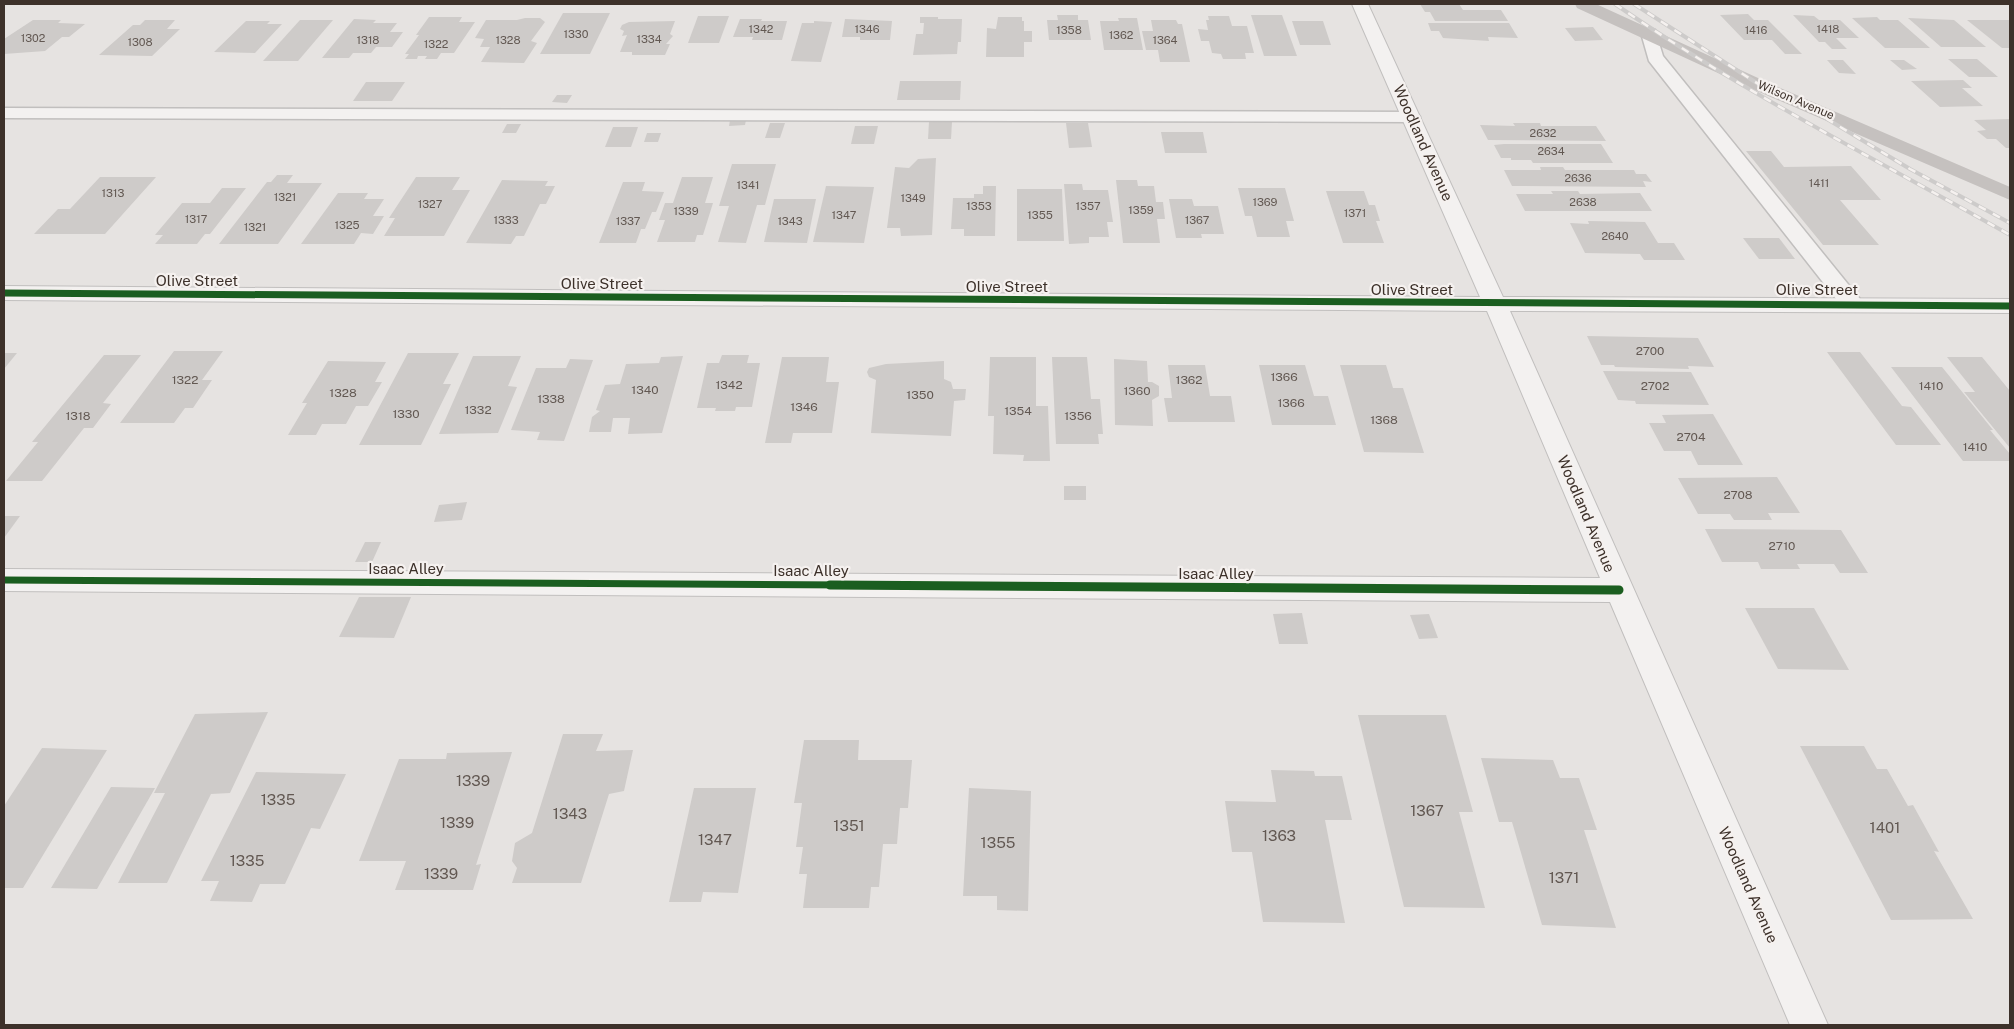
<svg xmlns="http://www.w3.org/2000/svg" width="2014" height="1029" font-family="'Public Sans',sans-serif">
<rect width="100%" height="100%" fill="#e6e3e1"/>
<g fill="#cecbc9">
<polygon points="1420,4 1459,4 1463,10 1501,10 1508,21 1435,21 1430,12 1425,12"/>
<polygon points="563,13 610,13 590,54 540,54"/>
<polygon points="1748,14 1754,20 1768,20 1802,54 1785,54 1772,40 1744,40 1720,15"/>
<polygon points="1057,15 1078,15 1078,20 1088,20 1091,40 1049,40 1047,20 1058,20"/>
<polygon points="1251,15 1282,15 1297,56 1264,56"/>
<polygon points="1793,15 1814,16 1819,20 1840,20 1859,38 1836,38 1847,49 1832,49 1825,42 1819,42"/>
<polygon points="698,16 729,16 719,43 688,43"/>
<polygon points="1208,16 1229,16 1232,26 1247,26 1254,53 1245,53 1246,59 1223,59 1221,54 1212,53 1209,41 1201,41 1198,29 1208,30 1206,20 1209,20"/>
<polygon points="429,17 462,17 459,22 475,22 454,53 441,53 437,59 425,59 427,56 418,56 417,59 405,59 409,54 405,54 419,35 416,35"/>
<polygon points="920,17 938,17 938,19 962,19 961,42 958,42 957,54 913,55 916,34 923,34 924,23 920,23"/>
<polygon points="998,17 1022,17 1022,21 1024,21 1024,31 1032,31 1032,42 1024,42 1024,57 986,57 987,28 996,29"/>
<polygon points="1877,17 1880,20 1898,20 1930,48 1885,48 1852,18"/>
<polygon points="525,18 540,18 545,22 531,41 537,43 524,63 481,62 490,47 480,47 484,39 475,38 486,20 517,20"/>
<polygon points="1118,18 1137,18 1143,50 1104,50 1100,21 1119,21"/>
<polygon points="1908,18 1954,20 1986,47 1941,47"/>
<polygon points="354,19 376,20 373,23 397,23 390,32 403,32 392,47 376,47 371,53 353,53 349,58 322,58"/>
<polygon points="740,19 762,19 761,21 787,21 782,40 752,40 753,37 733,37"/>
<polygon points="845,19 892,21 890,40 860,40 860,37 842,37"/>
<polygon points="33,20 61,20 58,23 85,24 69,37 62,37 45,51 4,54 5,45 4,39"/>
<polygon points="145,20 175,20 167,29 180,29 152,56 99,55 133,25 140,25"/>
<polygon points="300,20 333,20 298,61 263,61"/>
<polygon points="1151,20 1176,20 1178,24 1182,24 1190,62 1160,62 1158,50 1146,50 1142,31 1153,31"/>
<polygon points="1967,20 2009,20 2010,48 2002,48"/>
<polygon points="246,21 270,21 267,24 282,24 255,53 214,52"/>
<polygon points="675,21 670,34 673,36 666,44 670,44 665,55 632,55 632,52 620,52 627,35 622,36 624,31 620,29 622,25 629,22"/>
<polygon points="814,21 832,22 821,62 791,61 802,23 814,23"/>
<polygon points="1292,21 1323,21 1331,45 1300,45"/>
<polygon points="1428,23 1509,23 1518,38 1488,37 1489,41 1443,38 1439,31 1431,31"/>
<polygon points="1593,27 1603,40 1575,41 1565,28"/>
<polygon points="1948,59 1977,59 1998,77 1969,77"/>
<polygon points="1827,60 1843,60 1856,74 1839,73"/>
<polygon points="1890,60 1904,60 1917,69 1902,70"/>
<polygon points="1963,80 1972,88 1962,88 1983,106 1940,107 1911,81"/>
<polygon points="900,81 961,81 960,100 897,100"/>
<polygon points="366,82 405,82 392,101 353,101"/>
<polygon points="557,95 572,95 567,103 552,102"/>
<polygon points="2010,119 2010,148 2006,148 1996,139 1987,139 1977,131 1986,130 1974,120"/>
<polygon points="730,120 746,120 745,125 729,126"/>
<polygon points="929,122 952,122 951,139 928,139"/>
<polygon points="770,123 785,123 780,138 765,138"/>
<polygon points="1066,123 1088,123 1092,147 1069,148"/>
<polygon points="1513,123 1540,123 1541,126 1596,126 1606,141 1488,140 1480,125 1515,126"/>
<polygon points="507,124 521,124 516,133 502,133"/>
<polygon points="855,126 878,126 874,144 851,144"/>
<polygon points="613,127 638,127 631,147 605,147"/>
<polygon points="1161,132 1203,132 1207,153 1165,153"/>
<polygon points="647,133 661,133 658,142 644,142"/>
<polygon points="1504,144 1601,144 1613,163 1533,163 1531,160 1511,160 1511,158 1501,158 1494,145"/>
<polygon points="1746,151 1771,151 1784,167 1851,166 1881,200 1840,200 1879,245 1823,245"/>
<polygon points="936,158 932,235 901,236 900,228 887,228 895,167 909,168 918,159"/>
<polygon points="732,164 776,164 765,205 757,205 746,243 718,242 729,206 719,206"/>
<polygon points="1540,167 1563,167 1565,170 1634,170 1636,174 1646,174 1652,182 1643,181 1646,187 1512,186 1504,170 1541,170"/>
<polygon points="277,175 293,175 287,183 322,183 278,244 219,244 267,182 271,182"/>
<polygon points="100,177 156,177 105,234 34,234 58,209 70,209"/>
<polygon points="416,177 460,177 452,190 470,190 444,236 384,236 395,218 389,218"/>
<polygon points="682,177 713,177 705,203 713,203 703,235 697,235 695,242 657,242 665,220 659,220 665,203 673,203"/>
<polygon points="502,180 548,181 545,186 555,186 546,204 540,204 524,236 516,236 511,244 466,243"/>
<polygon points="1116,180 1137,180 1138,186 1154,186 1156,202 1163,202 1165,219 1157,219 1160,243 1123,243"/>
<polygon points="623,182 645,182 642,191 664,192 656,212 652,212 645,229 641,229 636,243 599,243"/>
<polygon points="1064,184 1082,184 1083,190 1108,190 1113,222 1107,222 1109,237 1089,237 1089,243 1069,244"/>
<polygon points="826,186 874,187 864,243 813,242"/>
<polygon points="983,186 996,186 995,236 964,236 964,229 951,229 953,198 974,198 974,194 983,194"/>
<polygon points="222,188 246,188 210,234 205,234 197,244 155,244 163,235 155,235 182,203 210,203"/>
<polygon points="1238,188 1285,188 1294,221 1286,221 1290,237 1257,237 1252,216 1245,216"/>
<polygon points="1017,189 1062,189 1064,241 1017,241"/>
<polygon points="1326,191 1364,191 1369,205 1375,205 1380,221 1376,221 1384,243 1343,243"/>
<polygon points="1551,191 1578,191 1580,194 1640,193 1652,211 1525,211 1516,194 1553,194"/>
<polygon points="338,193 368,193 364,199 384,199 373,216 384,216 373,234 361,233 354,244 301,244"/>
<polygon points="774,199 816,199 807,243 764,242"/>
<polygon points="1169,199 1192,199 1194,206 1218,206 1224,234 1201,234 1202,238 1176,238"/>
<polygon points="1588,221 1645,222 1658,243 1674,243 1685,260 1644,260 1640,254 1585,253 1570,223 1589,224"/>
<polygon points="1743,238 1779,238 1795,259 1759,259"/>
<polygon points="1587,336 1698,338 1714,367 1688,366 1689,369 1615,367 1614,365 1601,365"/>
<polygon points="174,351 223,351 202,380 212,380 193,408 185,408 174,423 120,423"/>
<polygon points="1827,352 1860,352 1902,406 1911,407 1941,445 1896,445"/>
<polygon points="4,353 17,353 4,369"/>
<polygon points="408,353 459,353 443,384 451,384 421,445 359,445"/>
<polygon points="104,355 141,355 103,403 111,404 93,428 84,428 42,481 6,481 38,442 32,442"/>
<polygon points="722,355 749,355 747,363 760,363 752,407 736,407 735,411 715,411 716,408 697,408 707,363 719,363"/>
<polygon points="473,356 521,356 508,386 517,387 498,433 439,434"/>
<polygon points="683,356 662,433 628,434 630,418 613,418 611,432 589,432 592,417 600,411 596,410 605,385 620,384 626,364 659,363 661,357"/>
<polygon points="782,357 829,357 826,382 839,382 832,433 793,433 791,443 765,443"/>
<polygon points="990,357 1036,357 1036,406 1048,406 1050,461 1023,461 1024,455 993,454 994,416 988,416"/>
<polygon points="1052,357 1087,357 1091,399 1100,399 1103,434 1098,434 1099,444 1056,444"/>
<polygon points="1947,357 1982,357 2010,391 2010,448 1964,392 1975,392"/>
<polygon points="570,359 593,360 564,441 537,440 540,432 511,430 536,368 566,368"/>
<polygon points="1114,359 1147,361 1148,382 1152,382 1159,386 1159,396 1152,400 1153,426 1115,425"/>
<polygon points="328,361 386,362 375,382 382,382 368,406 356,406 346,424 322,424 316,435 288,435 307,403 302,403"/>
<polygon points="944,361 944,379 951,382 953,389 966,389 965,400 954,401 951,436 871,433 876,380 869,377 867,372 869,368 886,364"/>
<polygon points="1168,365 1205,365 1210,396 1231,396 1235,422 1168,422 1164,398 1172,398"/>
<polygon points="1259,365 1305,365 1314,396 1328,396 1336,425 1272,425"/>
<polygon points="1340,365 1386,365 1393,388 1403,388 1424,453 1364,452"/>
<polygon points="1891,367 1942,367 1993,430 1990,430 2010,454 2010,461 1963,461"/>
<polygon points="1603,371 1691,372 1709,405 1636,404 1635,401 1618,400"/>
<polygon points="1713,414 1743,465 1698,465 1691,451 1664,451 1649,423 1666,423 1662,415"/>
<polygon points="1777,477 1800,513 1768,513 1772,520 1734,520 1730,514 1698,514 1678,478"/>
<rect x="1064" y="486" width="22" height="14"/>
<polygon points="467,502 462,520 434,522 439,505"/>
<polygon points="4,516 20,516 4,538"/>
<polygon points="1705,529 1841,530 1868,573 1840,573 1834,564 1797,564 1800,569 1761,569 1758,562 1722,562"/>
<polygon points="365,542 381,542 372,562 355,562"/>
<polygon points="359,597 411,597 394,638 339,637"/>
<polygon points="1745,608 1814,608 1849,670 1778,669"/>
<polygon points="1302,613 1308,644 1279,644 1273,614"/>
<polygon points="1429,614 1438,638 1419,639 1410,615"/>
<polygon points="268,712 230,793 211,794 167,883 118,883 165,793 154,793 195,714"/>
<polygon points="1358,715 1446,715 1473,812 1459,812 1485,908 1404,907"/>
<polygon points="563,734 603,734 596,751 633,750 624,791 609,794 581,883 512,883 517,868 512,861 515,843 532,833"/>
<polygon points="804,740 859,740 858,760 912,760 908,808 900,808 897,844 883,844 879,887 871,887 869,908 803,908 807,874 799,874 803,847 796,847 802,803 794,803"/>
<polygon points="1800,746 1864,746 1877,769 1887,769 1908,806 1913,805 1939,852 1934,851 1973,919 1891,920"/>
<polygon points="42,748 107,750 23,888 4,888 4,806"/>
<polygon points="512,752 476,865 481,864 473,890 395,890 406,861 359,861 399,759 446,759 447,753"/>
<polygon points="1481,758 1553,760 1560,778 1579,778 1597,830 1584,830 1616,928 1542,925 1512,822 1499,822"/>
<polygon points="1271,770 1314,771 1315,776 1342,776 1352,820 1325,820 1345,923 1263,922 1252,852 1232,852 1225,801 1276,802"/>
<polygon points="256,772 346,774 320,829 311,828 285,884 260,884 252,902 210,901 219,881 201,881"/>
<polygon points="111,787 155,788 97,889 51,888"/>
<polygon points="694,788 756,788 738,893 703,892 701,902 669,902"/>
<polygon points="969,788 1031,791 1028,911 997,910 997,896 963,896"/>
</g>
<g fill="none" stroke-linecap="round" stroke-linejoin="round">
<g stroke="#c1bfbe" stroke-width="3">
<g id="lane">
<polygon points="1649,28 1655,30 1663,56 1860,299 1863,304 1860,309 1852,311 1844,309 1649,61 1641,33 1643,30"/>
<polygon points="4,108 1411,112 1417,113 1420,117 1417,121 1411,122 4,118"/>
</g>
</g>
<g stroke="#c1bfbe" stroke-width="2">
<polygon id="street" points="1352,4 1368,4 1503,297 2010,299 2010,313 1510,311 1828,1025 1790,1025 1610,602 4,591 4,569 1600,578 1487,311 4,300 4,286 1480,297"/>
</g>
<use href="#lane" fill="#f3f1f0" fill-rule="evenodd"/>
<use href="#street" fill="#f3f1f0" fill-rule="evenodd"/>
<polygon fill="#c5c1bf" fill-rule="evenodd" points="1575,4 1596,4 1769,83 2010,187 2010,200 1757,91 1577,8"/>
<g stroke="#cdcbca" stroke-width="4">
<g id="rail">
<path d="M1615,4C1741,91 1877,160 2010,235"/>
<polyline points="1634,4 1763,87 1817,113 1910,169 2010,223"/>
</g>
</g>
<use href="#rail" stroke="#f5f1ef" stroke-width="2.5" stroke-dasharray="8" stroke-linecap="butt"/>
<g stroke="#f5f1ef" stroke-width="10">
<g id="cycleway-far1">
<polyline points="4,293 2010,306"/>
<polyline points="4,580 1032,586"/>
</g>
</g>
<g stroke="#f5f1ef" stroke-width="12">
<polyline id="cycleway" points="830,585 1619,590"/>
</g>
<use href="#cycleway-far1" stroke="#1b5e20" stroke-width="7"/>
<use href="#cycleway" stroke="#1b5e20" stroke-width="9"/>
</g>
<g text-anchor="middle" stroke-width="4.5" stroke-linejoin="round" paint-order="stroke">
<g font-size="11" fill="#625852">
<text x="761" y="33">1342</text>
<text x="867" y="33">1346</text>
<text x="1828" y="33">1418</text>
<text x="1069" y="34">1358</text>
<text x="1756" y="34">1416</text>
<text x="576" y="38">1330</text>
<text x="1121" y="39">1362</text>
<text x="33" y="42">1302</text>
<text x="649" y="43">1334</text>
<text x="368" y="44">1318</text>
<text x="508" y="44">1328</text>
<text x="1165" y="44">1364</text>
<text x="140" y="46">1308</text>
<text x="436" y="48">1322</text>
<text x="1543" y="137">2632</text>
<text x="1551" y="155">2634</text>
<text x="1578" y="182">2636</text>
<text x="1819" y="187">1411</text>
<text x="748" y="189">1341</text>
<text x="113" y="197">1313</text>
<text x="285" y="201">1321</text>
<text x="913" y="202">1349</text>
<text x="1265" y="206">1369</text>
<text x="1583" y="206">2638</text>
<text x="430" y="208">1327</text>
<text x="979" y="210">1353</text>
<text x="1088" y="210">1357</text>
<text x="1141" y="214">1359</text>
<text x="686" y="215">1339</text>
<text x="1355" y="217">1371</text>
<text x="844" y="219">1347</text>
<text x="1040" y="219">1355</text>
<text x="196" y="223">1317</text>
<text x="506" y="224">1333</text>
<text x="1197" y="224">1367</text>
<text x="628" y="225">1337</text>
<text x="790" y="225">1343</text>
<text x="347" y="229">1325</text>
<text x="255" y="231">1321</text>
<text x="1615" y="240">2640</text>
</g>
<g font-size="12" fill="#3d312a" stroke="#f5f1ef">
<text transform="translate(1796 100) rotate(23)" y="4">Wilson Avenue</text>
</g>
<g font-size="12" fill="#625852">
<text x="1650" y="355">2700</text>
<text x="1284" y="381">1366</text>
<text x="185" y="384">1322</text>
<text x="1189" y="384">1362</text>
<text x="729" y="389">1342</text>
<text x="1655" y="390">2702</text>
<text x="1931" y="390">1410</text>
<text x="645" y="394">1340</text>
<text x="1137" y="395">1360</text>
<text x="343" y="397">1328</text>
<text x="920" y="399">1350</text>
<text x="551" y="403">1338</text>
<text x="1291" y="407">1366</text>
<text x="804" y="411">1346</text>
<text x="478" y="414">1332</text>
<text x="1018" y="415">1354</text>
<text x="406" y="418">1330</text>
<text x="78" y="420">1318</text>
<text x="1078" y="420">1356</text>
<text x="1384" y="424">1368</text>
<text x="1691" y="441">2704</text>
<text x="1975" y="451">1410</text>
<text x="1738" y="499">2708</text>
<text x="1782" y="550">2710</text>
</g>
<g font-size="15" fill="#3d312a" stroke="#f5f1ef">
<text transform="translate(1423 143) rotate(66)" y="5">Woodland Avenue</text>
<text x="197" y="286">Olive Street</text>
<text x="602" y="289">Olive Street</text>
<text x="1007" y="292">Olive Street</text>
<text x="1412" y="295">Olive Street</text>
<text x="1817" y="295">Olive Street</text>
<text transform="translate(1586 514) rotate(67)" y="5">Woodland Avenue</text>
<text x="406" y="574">Isaac Alley</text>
<text x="811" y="576">Isaac Alley</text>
<text x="1216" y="579">Isaac Alley</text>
<text transform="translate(1748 885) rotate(66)" y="5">Woodland Avenue</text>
</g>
<g font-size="15" fill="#625852">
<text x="473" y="786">1339</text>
<text x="278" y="805">1335</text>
<text x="1427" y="816">1367</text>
<text x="570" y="819">1343</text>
<text x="457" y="828">1339</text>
<text x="849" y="831">1351</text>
<text x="1885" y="833">1401</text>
<text x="1279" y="841">1363</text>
<text x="715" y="845">1347</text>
<text x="998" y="848">1355</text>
<text x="247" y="866">1335</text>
<text x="441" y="879">1339</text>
<text x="1564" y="883">1371</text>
</g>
</g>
<rect width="2014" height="1029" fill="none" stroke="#3d312a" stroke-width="10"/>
</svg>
